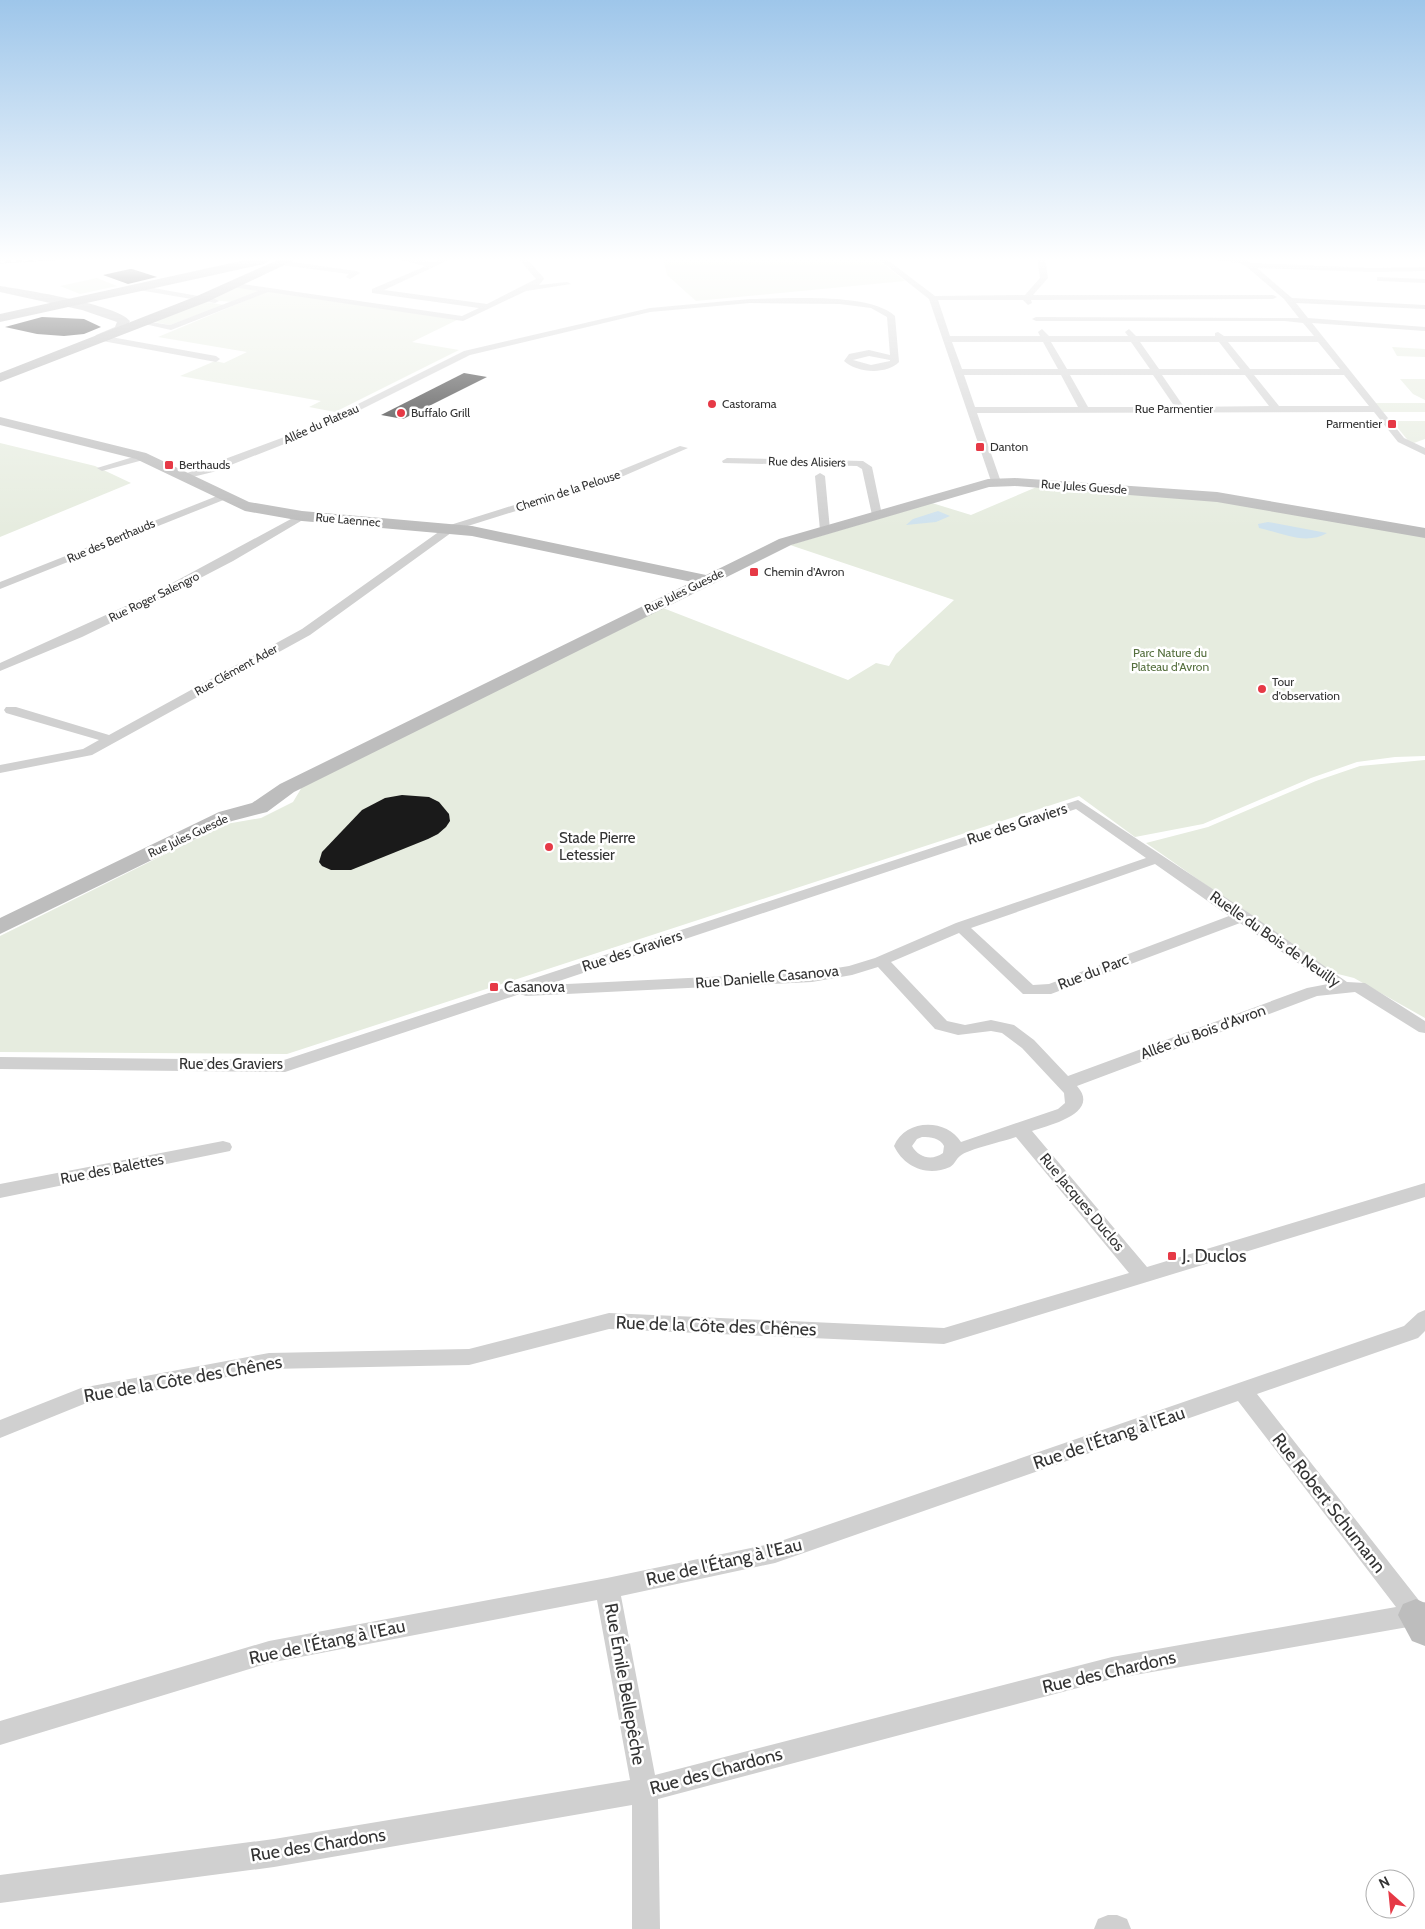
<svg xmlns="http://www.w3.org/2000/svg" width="1425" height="1929" font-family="Cabin,sans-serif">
<rect width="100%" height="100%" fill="#fff"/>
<g fill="#e6ecdf">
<polygon points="663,258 876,258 905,281 696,301 667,275"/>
<polygon points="97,278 117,286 80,294 60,286"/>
<polygon points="237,287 260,291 232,302 211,300"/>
<polygon points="271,290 459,319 412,342 459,350 335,412 309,407 321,401 180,376 215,361 224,363 247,352 158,337"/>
<polygon points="206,302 224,305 170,325 154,322"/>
<polygon points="1392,347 1425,349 1425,357 1397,356"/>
<polygon points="1400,379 1425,379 1425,400 1413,394"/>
<polygon points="1375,403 1425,403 1425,412 1383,412"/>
<polygon points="1392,421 1425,421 1425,439 1411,444"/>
<polygon points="0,443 95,466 131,483 0,537"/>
<polygon points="1039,486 1219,499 1425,537 1425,756 1395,757 1357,762 1311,778 1203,824 1135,837 1079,796 287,1054 0,1052 0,936 226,824 261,818 293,802 302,787 663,608 848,680 876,663 889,666 896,654 954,600 790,545 932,503 971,515"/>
<polygon points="1425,760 1425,1018 1354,978 1330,972 1146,843 1208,827 1316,781 1360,766"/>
</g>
<g fill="#cfe2ee">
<polygon points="938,511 950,516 936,522 906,525 913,519"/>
<path d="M1268,522L1327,533C1306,546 1279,532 1259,528L1258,524Z"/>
</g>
<g fill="#1a1a1a">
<polygon points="130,269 132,269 157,277 128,284 103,275"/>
<polygon points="42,317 84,319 101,327 84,334 64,336 37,334 5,327"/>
<polygon points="464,373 487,377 403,419 381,415"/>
<polygon points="402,795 429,797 439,802 449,814 450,821 446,827 438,834 428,839 351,870 331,870 322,866 319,862 322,852 362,810 385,798"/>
</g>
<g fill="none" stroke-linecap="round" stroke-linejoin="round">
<g fill="#d0d0d0" fill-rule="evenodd">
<polygon points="390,258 410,258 434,262 443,258 453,258 384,290 487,304 536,279 518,258 526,258 543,277 544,279 539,285 567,282 571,284 526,291 463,321 268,292 171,330 140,323 144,321 170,325 258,291 233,287 233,283 236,283 462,316 479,308 372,293 372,289 426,266"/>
<path d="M877,258H885L935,296L1025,295L1040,278L1037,258H1045L1048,278L1033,295H1273L1277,297L1273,299L1031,300L1032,303L1028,305L1023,300H938L950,336H1040L1038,332L1042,329L1049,336H1128L1125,332L1129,329L1136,336H1215V333L1218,332L1224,336H1314L1303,323L1285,321H1036L1032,319L1036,317L1299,318L1284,299L1247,267L1240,263L1196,258H1243L1251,263L1372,268L1425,267V271L1372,272L1257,268L1292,298L1425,305V309L1296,303L1308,318L1425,327V331L1312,323L1404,438L1425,448V455L1398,442L1374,412L977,413L1001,482L992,484L929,299ZM952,342H1043L1058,369H962ZM1051,342H1131L1150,369H1067ZM1140,342H1219L1240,369H1159ZM1228,342H1318L1340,369H1250ZM964,375H1061L1078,407H975ZM1070,375H1153L1175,407H1088ZM1162,375H1245L1269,406L1184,407ZM1254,375H1344L1369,406H1279Z"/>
<polygon points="285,261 356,271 360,273 350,279 346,277 349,274 282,265 281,263"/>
<polygon points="1377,277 1425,279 1425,283 1380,281 1377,281"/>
<polygon points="142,286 215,299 219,301 215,303 139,290 139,286"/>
<path d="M750,299C786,299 869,292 895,316L899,362C886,375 857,373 844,361L849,354L869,350L890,355L887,317L871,308L840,304L750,303L650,312L470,355L320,430L213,472L184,479L179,476L314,426L464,351L650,308ZM869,356L890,360V361L871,365L853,360Z"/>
<polygon points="100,335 216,356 220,359 216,362 97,340 96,338"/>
<polygon points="680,446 688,448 612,481 455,530 310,635 92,755 0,773 0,765 83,749 99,740 6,713 4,710 6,707 16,707 109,735 302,629 447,526 604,477"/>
<polygon points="143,454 147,455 147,459 102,471 97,468"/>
<polygon points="727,458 863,461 872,467 882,515 877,518 872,515 862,469 857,466 723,463 722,461"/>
<polygon points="820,473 825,476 830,530 825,533 820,530 815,476"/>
<polygon points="222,494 226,495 226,499 0,589 0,582"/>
<polygon points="302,513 306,514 306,518 233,561 158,600 82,637 0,671 0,663 150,595"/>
<path d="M1078,800L1249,913L1347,982L1365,983L1425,1021V1033L1419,1032L1355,992L1317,996L1077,1086C1101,1113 1050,1125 1032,1131L1147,1267L1425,1183V1197L944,1344L609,1329L469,1365L269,1369L84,1404L0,1438V1420L81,1388L269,1353L469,1349L609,1313L944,1328L1129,1273L1016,1137C1005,1141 968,1149 960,1156C956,1159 955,1164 950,1167C927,1177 904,1167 894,1146C905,1119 946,1118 961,1142L1058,1109L1065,1103L1064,1093L1022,1048L1002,1033L991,1031L958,1035L935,1029L878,967L852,975L812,982L526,996L520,994L285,1072L0,1069V1057L284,1060ZM1076,809L1146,858L956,923L875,958L849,966L812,972L547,985ZM1155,864L1229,916L1049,984L1033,985L971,928ZM1240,923L1328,984L1307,988L1068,1076L1034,1040L1014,1025L991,1020L965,1025L947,1021L891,962L959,933L1023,994H1051ZM922,1137C931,1137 940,1138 944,1146L943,1153C932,1161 919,1158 912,1146L917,1139Z"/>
<polygon points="223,1141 230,1143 232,1147 230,1151 0,1198 0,1184"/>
<path d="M1425,1310V1331L1418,1338L1257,1394L1421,1603L1425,1602V1624L1112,1679L658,1799L660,1929H632V1805L274,1867L0,1903V1875L274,1839L630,1780L597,1600L269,1663L0,1745V1721L269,1641L607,1578L775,1543L1404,1326L1418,1313ZM1238,1401L1396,1607L1112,1657L655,1775L621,1596L775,1563Z"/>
<polygon points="1108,1915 1117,1915 1127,1919 1131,1929 1094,1929 1098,1919"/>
</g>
<g fill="#bdbdbd" fill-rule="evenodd">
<path d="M0,286C25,290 116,304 130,321C125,332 109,344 96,341L94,338L96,335L115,327L117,322L82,310L0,292Z"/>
<polygon points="0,417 146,453 249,502 302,511 472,526 706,575 779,539 988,479 1015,478 1217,492 1425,528 1425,538 1217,502 1015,486 989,487 791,545 294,792 267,812 232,821 0,934 0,918 219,812 252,803 280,784 692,582 472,536 302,521 245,511 136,459 0,425"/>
<polygon points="1416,1599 1425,1603 1425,1646 1412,1641 1398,1615 1403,1604"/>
</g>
<g fill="#ababab" fill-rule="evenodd">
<polygon points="254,258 270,260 264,264 0,322 0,314"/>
<polygon points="282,258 299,258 207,302 0,382 0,373 197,296"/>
</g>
<g stroke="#888" stroke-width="3">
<polyline id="rail" points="0,262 66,258"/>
</g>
<use href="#rail" stroke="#fff" stroke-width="2" stroke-dasharray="5.5" stroke-linecap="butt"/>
</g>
<linearGradient id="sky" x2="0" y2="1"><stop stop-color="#9ec6ea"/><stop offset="0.49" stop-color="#fff"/><stop offset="1" stop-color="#fff" stop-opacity="0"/></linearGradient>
<rect width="1425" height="529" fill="url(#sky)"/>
<g fill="#e63946" stroke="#fff" stroke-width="2">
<circle cx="712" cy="404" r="5"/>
<circle cx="401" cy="413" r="5"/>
<rect x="1387" y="419" width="10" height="10" rx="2.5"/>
<rect x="975" y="442" width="10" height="10" rx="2.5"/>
<rect x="164" y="460" width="10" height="10" rx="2.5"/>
<rect x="749" y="567" width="10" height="10" rx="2.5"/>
<circle cx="1262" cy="689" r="5"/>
<circle cx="549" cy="847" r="5"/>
<rect x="489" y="982" width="10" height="10" rx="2.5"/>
<rect x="1167" y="1251" width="10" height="10" rx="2.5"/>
</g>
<g text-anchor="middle" stroke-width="5" stroke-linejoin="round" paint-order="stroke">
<g font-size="12" fill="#333" stroke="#fff" text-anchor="start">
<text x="722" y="408">Castorama</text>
<text x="411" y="417">Buffalo Grill</text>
<text x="1382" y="428" text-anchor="end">Parmentier</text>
<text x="990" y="451">Danton</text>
<text x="179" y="469">Berthauds</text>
<text x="764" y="576">Chemin d'Avron</text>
<text x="1272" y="686">Tour<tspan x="1272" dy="14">d'observation</tspan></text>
</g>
<g font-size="12" fill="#333" stroke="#fff">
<text x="1174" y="413">Rue Parmentier</text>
<text transform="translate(321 424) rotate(-24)" y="4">Allée du Plateau</text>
<text transform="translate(807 462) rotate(1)" y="4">Rue des Alisiers</text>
<text transform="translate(1084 487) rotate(4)" y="4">Rue Jules Guesde</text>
<text transform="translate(568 491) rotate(-18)" y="4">Chemin de la Pelouse</text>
<text transform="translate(348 520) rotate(5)" y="4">Rue Laennec</text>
<text transform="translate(111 541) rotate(-23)" y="4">Rue des Berthauds</text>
<text transform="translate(684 591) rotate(-26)" y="4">Rue Jules Guesde</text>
<text transform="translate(154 597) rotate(-26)" y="4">Rue Roger Salengro</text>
<text transform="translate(236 670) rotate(-29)" y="4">Rue Clément Ader</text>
<text transform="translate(188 836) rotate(-25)" y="4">Rue Jules Guesde</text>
</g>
<g font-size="12" fill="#56703f" stroke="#fff">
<text x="1170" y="657">Parc Nature du<tspan x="1170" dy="14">Plateau d'Avron</tspan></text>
</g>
<g font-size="15" fill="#333" stroke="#fff">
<text transform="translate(1017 824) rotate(-18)" y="5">Rue des Graviers</text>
<text transform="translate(1275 939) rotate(35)" y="5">Ruelle du Bois de Neuilly</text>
<text transform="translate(632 951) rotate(-18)" y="5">Rue des Graviers</text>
<text transform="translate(1093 972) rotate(-21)" y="5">Rue du Parc</text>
<text transform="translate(767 977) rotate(-5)" y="5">Rue Danielle Casanova</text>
<text transform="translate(1203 1032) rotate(-20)" y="5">Allée du Bois d'Avron</text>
<text x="231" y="1069">Rue des Graviers</text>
<text transform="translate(112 1169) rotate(-11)" y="5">Rue des Balettes</text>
<text transform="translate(1082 1202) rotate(50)" y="5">Rue Jacques Duclos</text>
</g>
<g font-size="15" fill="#333" stroke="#fff" text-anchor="start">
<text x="559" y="843">Stade Pierre<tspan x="559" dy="17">Letessier</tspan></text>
<text x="504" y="992">Casanova</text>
</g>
<g font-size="18" fill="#333" stroke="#fff" text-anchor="start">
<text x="1182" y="1262">J. Duclos</text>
</g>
<g font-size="18" fill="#333" stroke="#fff">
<text transform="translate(716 1326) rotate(2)" y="6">Rue de la Côte des Chênes</text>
<text transform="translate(183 1379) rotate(-10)" y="6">Rue de la Côte des Chênes</text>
<text transform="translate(1109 1438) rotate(-19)" y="6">Rue de l'Étang à l'Eau</text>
<text transform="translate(1329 1503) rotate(52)" y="6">Rue Robert Schumann</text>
<text transform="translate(724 1562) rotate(-13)" y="6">Rue de l'Étang à l'Eau</text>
<text transform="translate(327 1642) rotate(-12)" y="6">Rue de l'Étang à l'Eau</text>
<text transform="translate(1109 1672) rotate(-13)" y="6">Rue des Chardons</text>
<text transform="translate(625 1684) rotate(80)" y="6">Rue Émile Bellepêche</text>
<text transform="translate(716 1771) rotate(-15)" y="6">Rue des Chardons</text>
<text transform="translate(318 1845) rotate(-9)" y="6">Rue des Chardons</text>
</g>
</g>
<g transform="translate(1390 1894) rotate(333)"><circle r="24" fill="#ffffff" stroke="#adadad"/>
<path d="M0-4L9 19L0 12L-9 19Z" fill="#e63946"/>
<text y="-8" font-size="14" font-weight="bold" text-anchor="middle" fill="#333333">N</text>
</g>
</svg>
